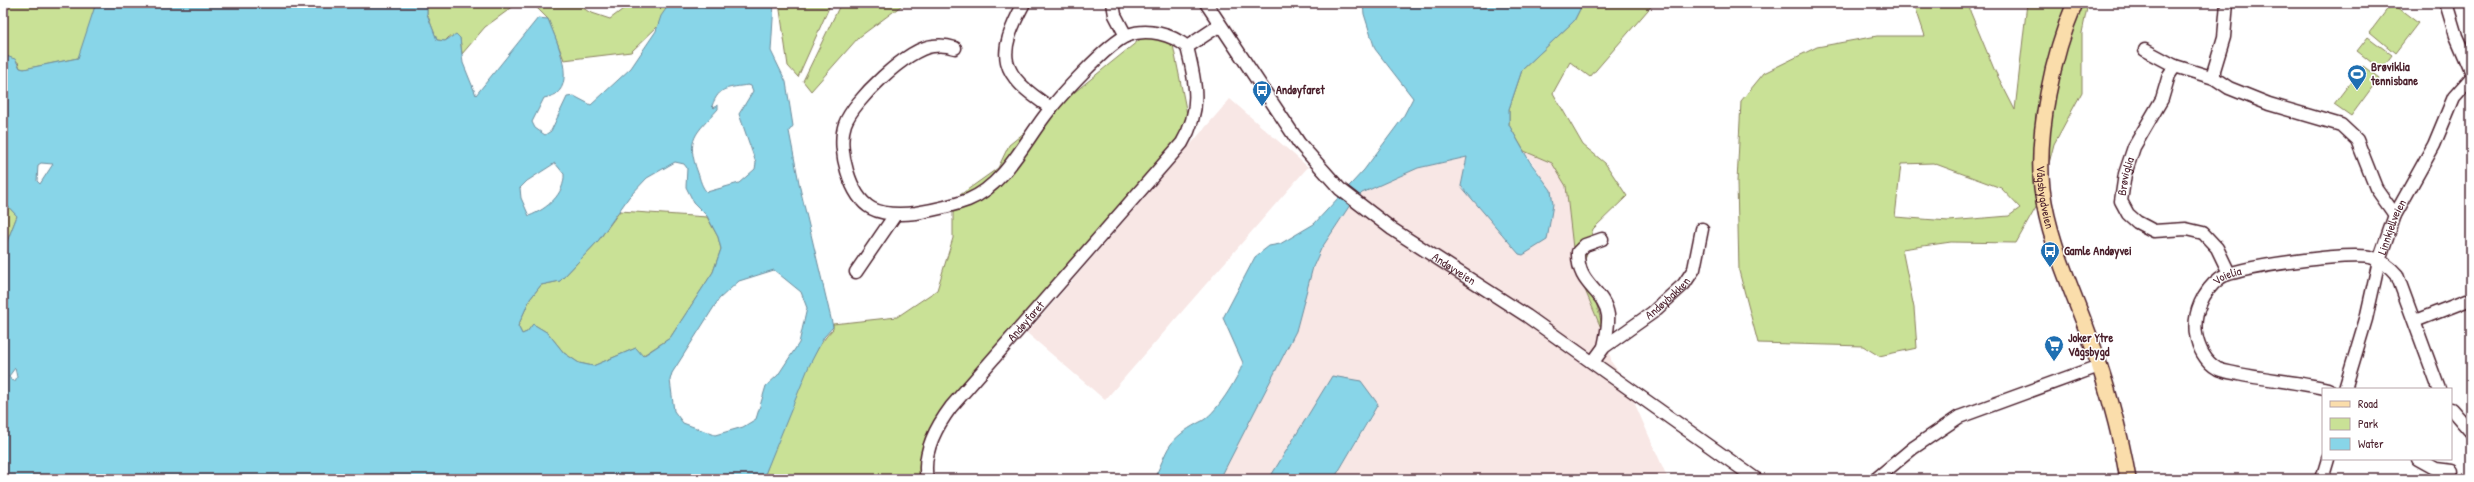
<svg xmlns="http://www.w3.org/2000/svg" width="2474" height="482" font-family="'Patrick Hand',sans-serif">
<rect width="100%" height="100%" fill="#fff"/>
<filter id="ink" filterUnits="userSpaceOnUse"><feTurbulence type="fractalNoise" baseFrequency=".025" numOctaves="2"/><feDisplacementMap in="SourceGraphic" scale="8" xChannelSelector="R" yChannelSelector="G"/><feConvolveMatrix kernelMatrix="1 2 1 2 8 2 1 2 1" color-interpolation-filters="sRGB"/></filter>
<g filter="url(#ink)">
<g fill="#f8e7e5">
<polygon points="1230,99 1308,167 1105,400 1027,333"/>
<polygon points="1524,151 1552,163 1566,186 1575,266 1606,340 1612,363 1623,377 1668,479 1334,479 1372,416 1271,479 1220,479 1321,249 1350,205 1362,193 1418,168 1467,157 1461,186 1539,173"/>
</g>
<g fill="#c9e196" stroke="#8a8060" fill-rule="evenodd">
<polygon points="3,3 96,3 81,56 78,58 24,69 20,68 18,62 3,58"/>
<polygon points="427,3 518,3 485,27 462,54 460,38 449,37 445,41 437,40 427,14"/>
<polygon points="532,3 576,3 589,12 610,19 631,3 670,3 658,26 631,52 564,60 548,19"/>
<polygon points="831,3 798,77 788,66 779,3"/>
<polygon points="841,3 905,3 858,38 811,91 803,81"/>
<polygon points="1583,3 1654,3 1590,77 1570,62 1553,93 1583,145 1605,163 1627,196 1593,229 1585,260 1606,340 1575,266 1566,186 1552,163 1524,151 1509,125 1509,109 1522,70 1574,21"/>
<path d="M1914,3H1970V11L1994,69L2015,110L2027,3H2088L2082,33V92L2054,144L2039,202L2016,243L1951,242L1902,249L1914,308L1917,348L1879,356L1863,346L1758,343L1739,271L1737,182L1741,101L1764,73L1817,47L1877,36H1925ZM1933,163L2001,188L2020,208L2009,216L1949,221L1895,217L1901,164Z"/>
<polygon points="2392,3 2418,23 2395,53 2370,32"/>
<path d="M1143,37L1172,40L1190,129L1028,318L930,444L924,479H763C779,439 804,357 833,329V324L897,317L937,290L953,238V200L998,168L1009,145Z"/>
<polygon points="2368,37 2392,55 2381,70 2357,51"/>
<polygon points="2363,66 2379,78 2351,116 2334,104"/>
<polygon points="3,201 17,216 3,252"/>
<polygon points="620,211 707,217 718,237 721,249 713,272 670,338 642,356 636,348 593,366 579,363 564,353 548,333 533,324 527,332 522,334 518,326 530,299 541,285 560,281 598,241"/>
</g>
<g fill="#88d5e8" stroke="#6f8c9c" fill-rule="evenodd">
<path d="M96,3H427V14L437,40L445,41L456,34L460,38L463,63L476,95L538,18L548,19C554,35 576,80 556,94C553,96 548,97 544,98L532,122L535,128L545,135L551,131L567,97L574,96L591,105L631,68L656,31L661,16L670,3H774L771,51L786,82L793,126L789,131L800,188L833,327L824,337L809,366L763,479H3V252L17,216L3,201V58L6,56L15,59L20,68L24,69L78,58ZM748,85L751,86L753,91L739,114L756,163L755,169L739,183L707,192C702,188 700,179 698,173C685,138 696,134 718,109V105L714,108L712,106C719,86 729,88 748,85ZM675,162L684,164L687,168L686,187L694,203L707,216L718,237L721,249L713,272L670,338L643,356L636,348L593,366L579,363L564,353L548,333L533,324L527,332L522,334L518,326L530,299L541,285L560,281L598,241L629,197L647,178ZM41,163L53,164L40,184L37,181L38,165ZM555,163L564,174C565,194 547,209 529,216L521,198L520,188L527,181ZM774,270L801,292L807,308L799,343L778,375L766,386L756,419L743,427L715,435L683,423L674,411L670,380L672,373L719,299L739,281ZM15,368L17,377L15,381L11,380L9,376Z"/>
<path d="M1363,3H1583L1574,21L1522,70L1509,109V125L1530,162L1551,190L1553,204L1547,240L1523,255L1519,254L1461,186L1467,157L1418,168L1362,193L1350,205L1321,249L1313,267L1296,331L1220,479H1153C1161,468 1163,455 1171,444C1179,434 1190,427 1200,422C1215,416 1238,378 1243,363L1223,318L1255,257L1269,246L1280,244L1314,224L1364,170L1402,119L1413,98L1375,49L1364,14Z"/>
<polygon points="1332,376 1361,381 1378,404 1334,479 1269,479"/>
</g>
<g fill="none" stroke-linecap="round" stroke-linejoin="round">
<g stroke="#4a1f2b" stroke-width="15">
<g id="minor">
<path d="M1024,3C996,56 998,73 1051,108"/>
<polyline points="1113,3 1115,15 1126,36"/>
<path id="s1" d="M1206,3L1299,143L1340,189L1392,229L1527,316L1756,479"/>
<polyline points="2446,3 2456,36 2471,71"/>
<path d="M955,48C949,46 940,45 933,46C908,48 853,101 845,124C840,138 843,158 847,171C859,211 878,217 916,213C933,210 952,206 968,200C1002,187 1023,145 1044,117C1058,98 1108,43 1128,35C1147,28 1172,34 1187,47L1220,25"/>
<polyline points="2145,50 2175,66"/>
<polyline points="2214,78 2214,70 2224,37 2227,3"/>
<path d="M1602,239L1585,245L1578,252C1577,286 1604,289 1608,315C1609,326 1606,336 1604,347"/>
<polyline points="856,272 895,215"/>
<path id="s2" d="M2229,273L2217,248L2203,233L2186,229L2154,231L2137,222L2128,214L2121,201L2125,174L2134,147L2162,99L2169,75L2175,66L2214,78L2229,88L2269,104L2341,125L2357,140L2376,188L2395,215"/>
<polyline points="2415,321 2471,299"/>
<path id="s3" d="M1593,362L1604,347L1652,313L1684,284L1694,269L1702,229"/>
<path id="s4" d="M2328,389C2299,382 2268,380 2238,374C2231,372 2225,372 2218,369C2205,362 2198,347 2196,334C2193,313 2203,291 2220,278C2235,267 2355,251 2373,258C2382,261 2391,268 2397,275L2439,389"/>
<path id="s5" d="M2345,389L2366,319L2379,261L2395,215L2434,145L2454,97L2471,78"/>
<polyline points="2451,409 2471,432"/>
<polyline points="2418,459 2436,469 2452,471"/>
<path id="s6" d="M927,479C922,453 936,427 951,407L1182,143C1202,110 1196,83 1187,47"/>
<polyline points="1876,479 1913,448 1959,417 2099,366"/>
<polyline points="2322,479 2328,459"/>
</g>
</g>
<g stroke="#4a1f2b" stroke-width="18">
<g id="major">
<path id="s7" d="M2075,3C2053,54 2036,133 2042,189C2048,237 2068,280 2085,325C2104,375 2119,426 2128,479"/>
</g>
</g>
<use href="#minor" stroke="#fff" stroke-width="12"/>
<use href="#major" stroke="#faddab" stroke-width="15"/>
</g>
</g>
<defs>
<g id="stadium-pin" transform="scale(1)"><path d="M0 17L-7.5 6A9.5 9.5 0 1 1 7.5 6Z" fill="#1f6fb2" stroke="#fff"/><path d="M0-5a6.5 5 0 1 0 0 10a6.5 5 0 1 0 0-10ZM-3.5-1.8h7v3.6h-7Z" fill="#fff"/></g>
<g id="bus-pin" transform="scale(1)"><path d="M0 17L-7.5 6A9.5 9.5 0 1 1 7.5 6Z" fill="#1f6fb2" stroke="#fff"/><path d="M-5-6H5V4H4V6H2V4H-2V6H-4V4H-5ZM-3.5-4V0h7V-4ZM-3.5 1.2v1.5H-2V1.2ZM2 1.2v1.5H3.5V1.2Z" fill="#fff"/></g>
<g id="supermarket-pin" transform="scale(1)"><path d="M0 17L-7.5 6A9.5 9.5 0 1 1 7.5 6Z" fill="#1f6fb2" stroke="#fff"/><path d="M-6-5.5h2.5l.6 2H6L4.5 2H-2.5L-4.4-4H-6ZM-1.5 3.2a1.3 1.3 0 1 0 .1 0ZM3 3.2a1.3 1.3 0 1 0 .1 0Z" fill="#fff"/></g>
</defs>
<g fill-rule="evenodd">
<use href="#stadium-pin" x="2357" y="74"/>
<use href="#bus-pin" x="1262" y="90"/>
<use href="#bus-pin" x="2050" y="251"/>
<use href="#supermarket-pin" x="2054" y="345"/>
</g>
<g text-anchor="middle" stroke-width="3" stroke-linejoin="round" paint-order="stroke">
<g font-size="12" font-weight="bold" fill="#4a1f2b" stroke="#fff" text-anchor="start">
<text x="2371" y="71">Brøviklia<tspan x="2371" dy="14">tennisbane</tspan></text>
<text x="1276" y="94">Andøyfaret</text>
<text x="2064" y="255">Gamle Andøyvei</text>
<text x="2068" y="342">Joker Ytre<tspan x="2068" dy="14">Vågsbygd</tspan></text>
</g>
<g font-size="12" fill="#4a1f2b" stroke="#fff">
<text dy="4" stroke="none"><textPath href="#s2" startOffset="169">Brøviglia</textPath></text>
<text dy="4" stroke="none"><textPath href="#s7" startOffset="199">Vågsbygdveien</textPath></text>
<text dy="4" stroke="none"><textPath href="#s5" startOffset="169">Linnkjellveien</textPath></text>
<text dy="4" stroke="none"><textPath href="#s1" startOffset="369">Andøyveien</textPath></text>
<text dy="4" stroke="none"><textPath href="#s4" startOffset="226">Voielia</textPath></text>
<text dy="4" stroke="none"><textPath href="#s3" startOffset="99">Andøybakken</textPath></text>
<text dy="4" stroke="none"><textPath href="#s6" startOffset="192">Andøyfaret</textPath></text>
</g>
</g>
<rect width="2474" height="482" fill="none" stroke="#fff" stroke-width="16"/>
<rect x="8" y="8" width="2458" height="466" fill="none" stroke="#4a1f2b" stroke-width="1.5" filter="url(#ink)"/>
<rect x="2322" y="388" width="130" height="72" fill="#ffffff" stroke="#b7a5aa"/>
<rect x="2330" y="401" width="20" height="6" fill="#faddab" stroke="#b7a5aa"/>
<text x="2358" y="408" font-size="12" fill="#4a1f2b">Road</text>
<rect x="2330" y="418" width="20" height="12" fill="#c9e196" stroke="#b7a5aa"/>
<text x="2358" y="428" font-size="12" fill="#4a1f2b">Park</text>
<rect x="2330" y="438" width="20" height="12" fill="#88d5e8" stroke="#b7a5aa"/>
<text x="2358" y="448" font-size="12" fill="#4a1f2b">Water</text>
</svg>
